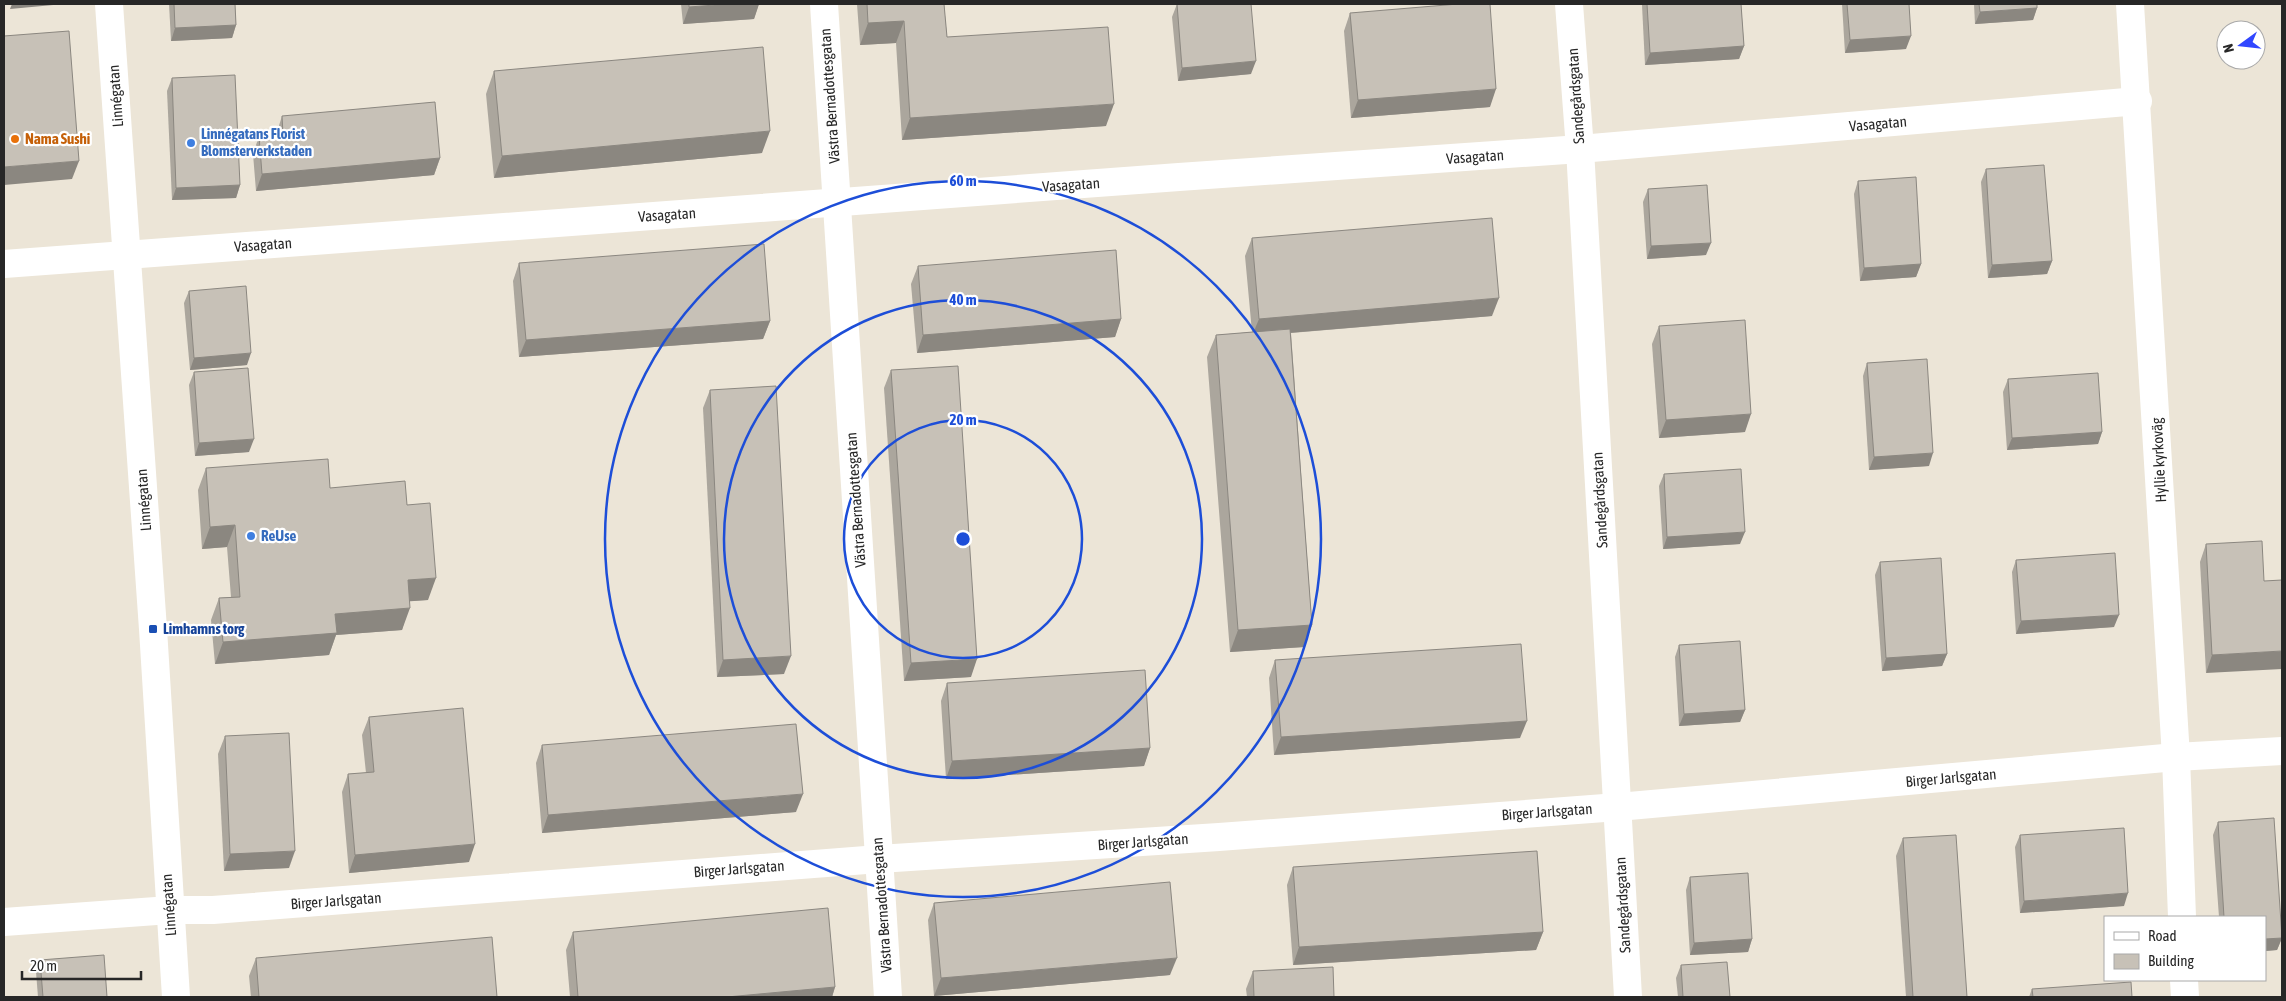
<svg xmlns="http://www.w3.org/2000/svg" width="2286" height="1001" font-family="'Asap Condensed',sans-serif">
<rect width="100%" height="100%" fill="#ece5d7"/>
<g fill="none" stroke-linecap="round" stroke-linejoin="round">
<g stroke="#fff" stroke-width="28">
<polyline points="824,4 888,997"/>
<polyline points="1569,4 1580,149 1628,997"/>
<polyline points="2130,4 2176,757 2182,917"/>
<polyline points="4,264 1179,177 1580,149 2138,101"/>
<polyline points="4,922 170,910 213,910 879,859 1219,837 1618,807 2176,757 2282,751"/>
<polyline points="2184,980 2185,997"/>
</g>
<polyline stroke="#fff" stroke-width="28" points="109,4 153,629 176,997"/>
</g>
<g fill="#aba69d">
<polygon points="169,4 235,4 236,25 232,38 171,41"/>
<polygon points="681,4 759,4 754,19 683,24"/>
<polygon points="857,4 944,4 947,37 1106,126 902,140 896,43 860,45"/>
<polygon points="1177,4 1251,74 1178,81 1172,17"/>
<polygon points="1642,4 1741,4 1744,46 1739,59 1645,65 1642,5"/>
<polygon points="1842,4 1909,4 1906,49 1845,53"/>
<polygon points="1974,4 2037,4 2037,8 2033,20 1975,24"/>
<polygon points="1350,13 1490,107 1351,118 1344,31"/>
<polygon points="494,71 762,153 494,178 486,94"/>
<polygon points="172,78 240,185 236,198 172,200 167,91"/>
<polygon points="282,116 440,158 434,175 256,191 253,154 259,136 276,135"/>
<polygon points="1986,169 2052,261 2047,274 1988,278 1981,182"/>
<polygon points="1858,181 1921,264 1916,277 1860,281 1854,194"/>
<polygon points="1648,189 1706,255 1647,259 1643,202"/>
<polygon points="1252,238 1492,316 1291,333 1312,625 1304,647 1230,652 1207,357 1216,335 1252,332 1245,256"/>
<polygon points="519,263 770,321 763,339 519,357 513,281"/>
<polygon points="918,266 1121,319 1115,337 917,353 911,284"/>
<polygon points="189,291 247,365 190,370 184,303"/>
<polygon points="1659,326 1745,432 1659,438 1652,344"/>
<polygon points="1867,363 1929,466 1869,470 1863,376"/>
<polygon points="891,370 971,677 904,681 884,388"/>
<polygon points="194,372 249,452 195,456 189,385"/>
<polygon points="2008,379 2102,432 2098,444 2007,450 2003,392"/>
<polygon points="710,390 784,674 717,677 703,408"/>
<polygon points="206,468 330,488 407,505 428,600 410,601 402,630 336,635 329,655 215,664 211,620 219,598 231,597 227,547 202,549 198,490"/>
<polygon points="1664,474 1740,544 1663,549 1659,486"/>
<polygon points="2206,544 2264,581 2206,673 2200,562"/>
<polygon points="2016,560 2114,627 2016,634 2012,572"/>
<polygon points="1880,562 1947,654 1942,666 1882,671 1875,575"/>
<polygon points="1679,645 1745,710 1740,722 1679,726 1675,657"/>
<polygon points="1275,660 1520,738 1274,755 1269,678"/>
<polygon points="947,683 1150,748 1144,766 946,779 941,701"/>
<polygon points="369,717 469,862 349,873 342,792 348,774 366,773 362,735"/>
<polygon points="225,736 289,868 224,871 218,754"/>
<polygon points="542,745 796,812 542,833 536,763"/>
<polygon points="2218,822 2282,938 2277,950 2265,951 2265,917 2219,917 2213,835"/>
<polygon points="2020,835 2124,906 2020,913 2015,847"/>
<polygon points="1903,838 1967,997 1906,997 1896,856"/>
<polygon points="1293,867 1543,932 1536,950 1293,965 1287,885"/>
<polygon points="1690,877 1752,939 1748,952 1690,955 1686,890"/>
<polygon points="934,903 1170,975 934,996 928,920"/>
<polygon points="573,932 835,987 832,997 570,997 566,950"/>
<polygon points="256,958 497,997 251,997 249,976"/>
<polygon points="40,960 107,997 38,997 36,972"/>
<polygon points="1681,965 1730,997 1678,997 1676,978"/>
<polygon points="1253,971 1334,997 1247,997 1246,989"/>
<polygon points="2032,989 2132,997 2029,997"/>
</g>
<g fill="#8b8780">
<polygon points="12,4 64,4 10,9"/>
<polygon points="728,4 759,4 754,19 683,24 689,7"/>
<polygon points="2037,8 2033,20 1975,24 1980,12"/>
<polygon points="904,21 896,43 860,45 868,23"/>
<polygon points="236,25 232,38 171,41 175,28"/>
<polygon points="1911,36 1906,49 1845,53 1850,40"/>
<polygon points="1744,46 1739,59 1645,65 1650,53"/>
<polygon points="1256,61 1251,74 1178,81 1182,68"/>
<polygon points="1496,89 1490,107 1351,118 1358,100"/>
<polygon points="1114,104 1106,126 902,140 910,118"/>
<polygon points="770,131 762,153 494,178 502,156"/>
<polygon points="440,158 434,175 256,191 262,174"/>
<polygon points="79,161 72,179 4,185 4,167"/>
<polygon points="240,185 236,198 172,200 176,188"/>
<polygon points="1711,243 1706,255 1647,259 1651,246"/>
<polygon points="2052,261 2047,274 1988,278 1992,265"/>
<polygon points="1921,264 1916,277 1860,281 1864,268"/>
<polygon points="1499,298 1492,316 1252,336 1259,319"/>
<polygon points="1121,319 1115,337 917,353 923,335"/>
<polygon points="770,321 763,339 519,357 526,340"/>
<polygon points="251,353 247,365 190,370 194,358"/>
<polygon points="1751,414 1745,432 1659,438 1666,420"/>
<polygon points="2102,432 2098,444 2007,450 2012,438"/>
<polygon points="254,439 249,452 195,456 199,443"/>
<polygon points="1933,453 1929,466 1869,470 1874,457"/>
<polygon points="235,525 227,547 202,549 210,527"/>
<polygon points="1745,532 1740,544 1663,549 1667,537"/>
<polygon points="436,578 428,600 400,602 408,580"/>
<polygon points="410,608 402,630 336,635 329,655 215,664 223,642 335,614"/>
<polygon points="2119,615 2114,627 2016,634 2021,621"/>
<polygon points="1312,625 1304,647 1230,652 1238,630"/>
<polygon points="2282,651 2282,669 2206,673 2212,655"/>
<polygon points="1947,654 1942,666 1882,671 1886,658"/>
<polygon points="791,656 784,674 717,677 723,660"/>
<polygon points="977,659 971,677 904,681 911,663"/>
<polygon points="1745,710 1740,722 1679,726 1684,714"/>
<polygon points="1527,721 1520,738 1274,755 1281,737"/>
<polygon points="1150,748 1144,766 946,779 952,761"/>
<polygon points="803,794 796,812 542,833 548,815"/>
<polygon points="475,844 469,862 349,873 355,855"/>
<polygon points="295,851 289,868 224,871 230,854"/>
<polygon points="2128,893 2124,906 2020,913 2024,901"/>
<polygon points="1543,932 1536,950 1293,965 1299,947"/>
<polygon points="2282,938 2277,950 2265,951 2265,939"/>
<polygon points="1752,939 1748,952 1690,955 1694,943"/>
<polygon points="1177,958 1170,975 934,996 941,978"/>
<polygon points="835,987 832,997 727,997"/>
</g>
<g fill="#c7c1b7" stroke="#8b8780">
<polygon points="174,4 235,4 236,25 175,28"/>
<polygon points="689,4 728,4 689,7"/>
<polygon points="867,4 944,4 947,37 1108,27 1114,104 910,118 904,21 868,23"/>
<polygon points="1177,4 1251,4 1256,61 1182,68"/>
<polygon points="1458,4 1490,4 1496,89 1358,100 1350,13"/>
<polygon points="1647,4 1741,4 1744,46 1650,53"/>
<polygon points="1847,4 1909,4 1911,36 1850,40"/>
<polygon points="1979,4 2037,4 2037,8 1980,12"/>
<polygon points="69,31 79,161 4,167 4,36"/>
<polygon points="763,47 770,131 502,156 494,71"/>
<polygon points="235,75 240,185 176,188 172,78"/>
<polygon points="435,102 440,158 262,174 259,136 283,134 282,116"/>
<polygon points="2044,165 2052,261 1992,265 1986,169"/>
<polygon points="1916,177 1921,264 1864,268 1858,181"/>
<polygon points="1707,185 1711,243 1651,246 1648,189"/>
<polygon points="1492,218 1499,298 1259,319 1252,238"/>
<polygon points="764,244 770,321 526,340 519,263"/>
<polygon points="1116,250 1121,319 923,335 918,266"/>
<polygon points="246,286 251,353 194,358 189,291"/>
<polygon points="1745,320 1751,414 1666,420 1659,326"/>
<polygon points="1290,329 1312,625 1238,630 1216,335"/>
<polygon points="1927,359 1933,453 1874,457 1867,363"/>
<polygon points="958,366 977,659 911,663 891,370"/>
<polygon points="248,368 254,439 199,443 194,372"/>
<polygon points="2098,373 2102,432 2012,438 2008,379"/>
<polygon points="776,386 791,656 723,660 710,390"/>
<polygon points="328,459 330,488 405,481 407,505 430,503 436,578 408,580 410,608 335,614 337,633 223,642 219,598 240,597 235,525 210,527 206,468"/>
<polygon points="1741,469 1745,532 1667,537 1664,474"/>
<polygon points="2262,541 2264,581 2282,580 2282,651 2212,655 2206,544"/>
<polygon points="2115,553 2119,615 2021,621 2016,560"/>
<polygon points="1941,558 1947,654 1886,658 1880,562"/>
<polygon points="1740,641 1745,710 1684,714 1679,645"/>
<polygon points="1521,644 1527,721 1281,737 1275,660"/>
<polygon points="1145,670 1150,748 952,761 947,683"/>
<polygon points="463,708 475,844 355,855 348,774 374,772 369,717"/>
<polygon points="796,724 803,794 548,815 542,745"/>
<polygon points="289,733 295,851 230,854 225,736"/>
<polygon points="2274,818 2282,938 2265,939 2265,917 2224,917 2218,822"/>
<polygon points="2124,828 2128,893 2024,901 2020,835"/>
<polygon points="1956,835 1967,997 1913,997 1903,838"/>
<polygon points="1537,851 1543,932 1299,947 1293,867"/>
<polygon points="1748,873 1752,939 1694,943 1690,877"/>
<polygon points="1170,882 1177,958 941,978 934,903"/>
<polygon points="828,908 835,987 727,997 578,997 573,932"/>
<polygon points="492,937 497,997 259,997 256,958"/>
<polygon points="104,955 107,997 43,997 40,960"/>
<polygon points="1727,962 1730,997 1683,997 1681,965"/>
<polygon points="1333,967 1334,997 1254,997 1253,971"/>
<polygon points="2131,982 2132,997 2033,997 2032,989"/>
</g>
<g fill="none" stroke="#1d4ed8" stroke-width="2.5">
<circle cx="963" cy="539" r="119"/>
<circle cx="963" cy="539" r="239"/>
<circle cx="963" cy="539" r="358"/>
</g>
<circle fill="#e8710a" stroke="#fff" stroke-width="2" cx="15" cy="139" r="5"/>
<g fill="#3f7fe0" stroke="#fff" stroke-width="2">
<circle cx="191" cy="143" r="5"/>
<circle cx="251" cy="536" r="5"/>
</g>
<rect fill="#1a4fb4" stroke="#fff" stroke-width="2" x="148" y="624" width="10" height="10" rx="2.5"/>
<g text-anchor="middle" stroke-width="4.5" stroke-linejoin="round" paint-order="stroke">
<g font-size="15" fill="#272727" stroke="#fff">
<text transform="translate(116 96) rotate(-94)" y="5">Linnégatan</text>
<text transform="translate(830 96) rotate(-94)" y="5">Västra Bernadottesgatan</text>
<text transform="translate(1576 96) rotate(-94)" y="5">Sandegårdsgatan</text>
<text transform="translate(1878 124) rotate(-5)" y="5">Vasagatan</text>
<text transform="translate(1475 157) rotate(-4)" y="5">Vasagatan</text>
<text transform="translate(1071 185) rotate(-4)" y="5">Vasagatan</text>
<text transform="translate(667 215) rotate(-4)" y="5">Vasagatan</text>
<text transform="translate(263 245) rotate(-4)" y="5">Vasagatan</text>
<text transform="translate(2159 460) rotate(-93)" y="5">Hyllie kyrkoväg</text>
<text transform="translate(144 500) rotate(-94)" y="5">Linnégatan</text>
<text transform="translate(856 500) rotate(-94)" y="5">Västra Bernadottesgatan</text>
<text transform="translate(1600 500) rotate(-93)" y="5">Sandegårdsgatan</text>
<text transform="translate(1951 778) rotate(-5)" y="5">Birger Jarlsgatan</text>
<text transform="translate(1547 812) rotate(-4)" y="5">Birger Jarlsgatan</text>
<text transform="translate(1143 842) rotate(-4)" y="5">Birger Jarlsgatan</text>
<text transform="translate(739 869) rotate(-4)" y="5">Birger Jarlsgatan</text>
<text transform="translate(336 901) rotate(-4)" y="5">Birger Jarlsgatan</text>
<text transform="translate(169 905) rotate(-94)" y="5">Linnégatan</text>
<text transform="translate(882 905) rotate(-94)" y="5">Västra Bernadottesgatan</text>
<text transform="translate(1623 905) rotate(-93)" y="5">Sandegårdsgatan</text>
</g>
<g font-size="15" font-weight="bold" fill="#366cbe" stroke="#fff" text-anchor="start">
<text x="201" y="139">Linnégatans Florist<tspan x="201" dy="17">Blomsterverkstaden</tspan></text>
<text x="261" y="541">ReUse</text>
</g>
<g font-size="15" font-weight="bold" fill="#c56008" stroke="#fff" text-anchor="start">
<text x="25" y="144">Nama Sushi</text>
</g>
<g font-size="15" font-weight="bold" fill="#164399" stroke="#fff" text-anchor="start">
<text x="163" y="634">Limhamns torg</text>
</g>
</g>
<circle cx="963" cy="539" r="8" fill="#1d4ed8" stroke="#fff" stroke-width="2.5"/>
<g font-size="15" text-anchor="middle" font-weight="bold" fill="#1d4ed8" stroke="#fff" stroke-width="4.5" stroke-linejoin="round" paint-order="stroke">
<text x="963" y="186">60 m</text>
<text x="963" y="305">40 m</text>
<text x="963" y="425">20 m</text>
</g>
<rect width="2286" height="1001" fill="none" stroke="#272727" stroke-width="10"/>
<rect x="2104" y="916" width="162" height="65" fill="#ffffff" stroke="#a9a9a9"/>
<rect x="2114" y="932" width="25" height="8" fill="#ffffff" stroke="#a9a9a9"/>
<text x="2148" y="941" font-size="15" fill="#272727">Road</text>
<rect x="2114" y="954" width="25" height="15" fill="#c7c1b7" stroke="#a9a9a9"/>
<text x="2148" y="966" font-size="15" fill="#272727">Building</text>
<g transform="translate(2241 45) rotate(255)"><circle r="24" fill="#ffffff" stroke="#a9a9a9"/>
<path d="M0-4L9 19L0 12L-9 19Z" fill="#3147ff"/>
<text y="-8" font-size="14" font-weight="bold" text-anchor="middle" fill="#272727">N</text>
</g>
<path d="M22 971v8h119v-8" fill="none" stroke="#272727" stroke-width="2.5"/>
<text x="30" y="971" font-size="15" fill="#272727" stroke="#ffffff" stroke-width="4" paint-order="stroke">20 m</text>
</svg>
